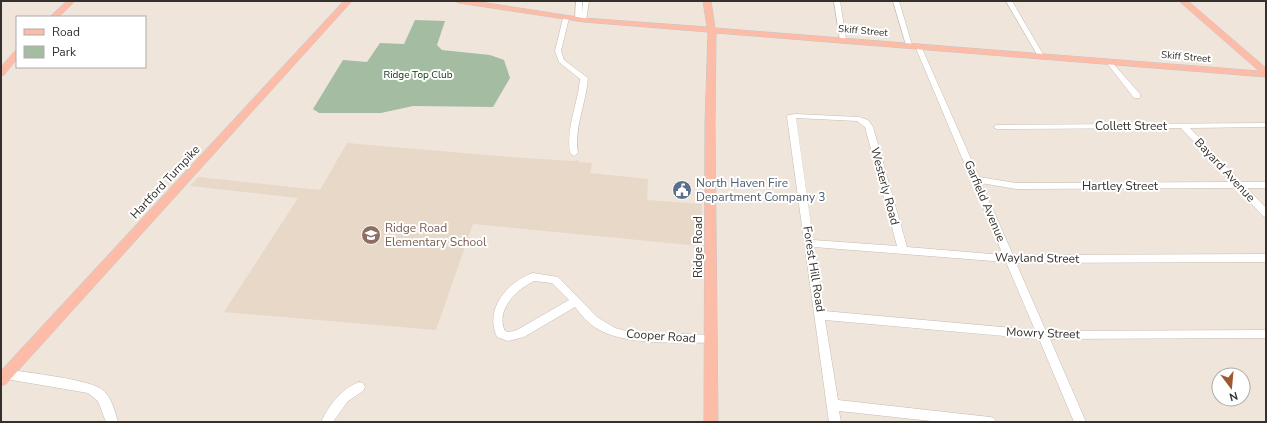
<svg xmlns="http://www.w3.org/2000/svg" width="1267" height="423" font-family="'Nunito Sans',sans-serif">
<rect width="100%" height="100%" fill="#efe5db"/>
<polygon fill="#e7d8c8" points="347,143 510,157 573,161 579,160 579,162 592,163 590,173 648,179 647,200 702,204 701,246 473,224 436,330 224,312 298,198 190,186 198,177 320,190"/>
<polygon fill="#a4bda2" points="415,20 445,21 437,45 442,50 490,55 504,60 510,78 493,107 413,106 381,113 319,113 313,109 343,60 367,62 380,43 404,44"/>
<g fill="none" stroke-linecap="round" stroke-linejoin="round">
<g stroke="#c6bcb2" stroke-width="1">
<g id="minor">
<polygon points="576,1 582,1 582,13 583,1 589,1 586,21 582,21 581,20 578,21 575,19"/>
<polygon points="834,1 840,1 846,40 845,41 843,42 840,40"/>
<polygon points="893,1 899,1 912,45 911,46 909,47 906,45"/>
<polygon points="1006,1 1012,1 1044,56 1043,57 1039,57 1038,56"/>
<path d="M566,16L569,18L561,51L564,60L588,78C586,104 574,127 578,153L574,156L570,153C566,127 578,104 580,79L559,62L555,51L563,18Z"/>
<path d="M918,44L921,46L979,177L1016,183L1231,182L1181,128L997,129L993,127L997,125L1266,123V127L1190,128L1241,182H1266V188H1247L1266,208V217L1263,216L1237,188L1016,189L981,183L1013,255L1266,254V262L1016,263L1046,331L1266,330V338L1050,339L1086,422H1074L1039,339L825,320L838,400L990,417L994,418L996,422H940L839,411L841,422H829L787,117L788,115L796,114L859,117L868,120L873,127L907,247L1003,255L915,46ZM796,118L857,121L865,127L897,246L813,240ZM814,247L1006,262L1035,330L824,311Z"/>
<polygon points="1108,59 1110,60 1140,94 1140,98 1134,98 1106,62 1104,61"/>
<path d="M533,273L558,277L597,317L615,328L630,332L711,335L715,336L716,339L715,342L711,343C678,342 624,346 596,328C588,323 581,315 575,307L524,337L508,341L497,337C484,309 507,282 533,273ZM534,281L552,283L569,300L517,330L509,332L505,331C495,310 517,289 534,281Z"/>
<path d="M6,369C26,373 92,379 104,391C112,399 115,412 118,422H106L98,401L88,393L6,379L2,377V371Z"/>
<path d="M359,382L363,383L365,387L363,391L348,401L333,422H321C329,405 341,389 359,382Z"/>
</g>
</g>
<g stroke="#c6c5c4" stroke-width="1">
<g id="major">
<polygon points="67,1 75,1 59,17 50,17"/>
<polygon points="344,1 352,1 6,384 1,386 1,371"/>
<polygon points="455,1 474,1 584,18 707,27 703,1 711,1 715,28 1259,71 1179,1 1188,1 1266,68 1266,77 716,33 715,124 718,422 704,422 705,124 708,32 584,22 459,3"/>
<polygon points="17,51 17,59 4,75 1,76 1,67 14,52"/>
</g>
</g>
<use href="#minor" fill="#fff" fill-rule="evenodd"/>
<use href="#major" fill="#fdbca7" fill-rule="evenodd"/>
</g>
<defs>
<g id="civic-disc" transform="scale(1)"><circle r="9.5" fill="#5c6f8a" stroke="#fff"/><path d="M-.6-6.5H3V-4.5H.6V-3L4-1V1h2V6H-6V1h2V-1L-.6-3ZM-1.2 2.5V6h2.4V2.5Z" fill="#fff"/></g>
<g id="school-disc" transform="scale(1)"><circle r="9.5" fill="#8d6e63" stroke="#fff"/><path d="M0-5L7-2L0 1L-7-2ZM-4 1L0 2.5L4 1V4Q0 6-4 4Z" fill="#fff"/></g>
</defs>
<g fill-rule="evenodd">
<use href="#civic-disc" x="682" y="190"/>
<use href="#school-disc" x="371" y="235"/>
</g>
<g text-anchor="middle" stroke-width="4" stroke-linejoin="round" paint-order="stroke">
<g font-size="10" fill="#34302d" stroke="#fff">
<text transform="translate(863 30) rotate(5)" y="4">Skiff Street</text>
<text transform="translate(1186 56) rotate(5)" y="4">Skiff Street</text>
</g>
<g font-size="10" fill="#0b350c" stroke="#fff">
<text x="418" y="78">Ridge Top Club</text>
</g>
<g font-size="12" fill="#34302d" stroke="#fff">
<text x="1131" y="130">Collett Street</text>
<text transform="translate(1225 170) rotate(47)" y="4">Bayard Avenue</text>
<text transform="translate(165 182) rotate(-47)" y="4">Hartford Turnpike</text>
<text transform="translate(885 186) rotate(75)" y="4">Westerly Road</text>
<text x="1120" y="190">Hartley Street</text>
<text transform="translate(985 201) rotate(67)" y="4">Garfield Avenue</text>
<text transform="translate(698 247) rotate(-90)" y="4">Ridge Road</text>
<text transform="translate(1037 258) rotate(1)" y="4">Wayland Street</text>
<text transform="translate(814 269) rotate(81)" y="4">Forest Hill Road</text>
<text transform="translate(1043 333) rotate(2)" y="4">Mowry Street</text>
<text transform="translate(661 336) rotate(4)" y="4">Cooper Road</text>
</g>
<g font-size="12" fill="#4e5e75" stroke="#fff" text-anchor="start">
<text x="696" y="187">North Haven Fire<tspan x="696" dy="14">Department Company 3</tspan></text>
</g>
<g font-size="12" fill="#785e54" stroke="#fff" text-anchor="start">
<text x="385" y="232">Ridge Road<tspan x="385" dy="14">Elementary School</tspan></text>
</g>
</g>
<rect width="1267" height="423" fill="none" stroke="#34302d" stroke-width="4"/>
<rect x="16" y="16" width="130" height="52" fill="#ffffff" stroke="#aeacab"/>
<rect x="24" y="29" width="20" height="6" fill="#fdbca7" stroke="#aeacab"/>
<text x="52" y="36" font-size="12" fill="#34302d">Road</text>
<rect x="24" y="46" width="20" height="12" fill="#a4bda2" stroke="#aeacab"/>
<text x="52" y="56" font-size="12" fill="#34302d">Park</text>
<g transform="translate(1231 387) rotate(164)"><circle r="19" fill="#ffffff" stroke="#aeacab"/>
<path d="M0-3L7 15L0 10L-7 15Z" fill="#9f592e"/>
<text y="-6" font-size="11" font-weight="bold" text-anchor="middle" fill="#34302d">N</text>
</g>
</svg>
